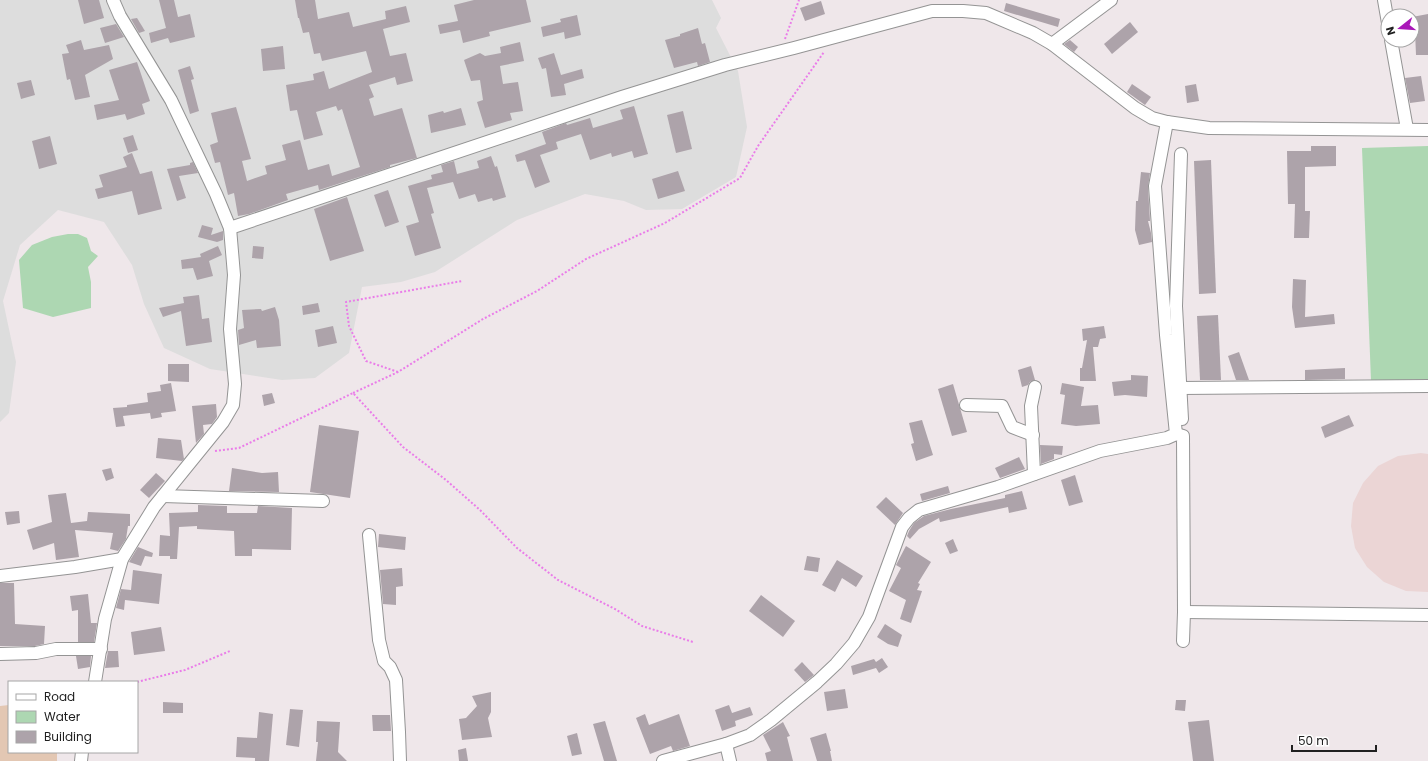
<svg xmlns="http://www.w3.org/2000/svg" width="1428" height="761" font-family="Poppins,sans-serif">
<rect width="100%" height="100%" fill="#efe7ea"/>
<polygon fill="#ddd" points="0,0 712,0 721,18 716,28 738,71 747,127 736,177 682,209 646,210 624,201 585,194 517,220 435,272 401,282 362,287 349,353 315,378 282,380 210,369 164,348 144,304 132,265 104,222 58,210 20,245 3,301 16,362 9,413 0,422"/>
<polygon fill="#ebd5d5" points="1421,453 1428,454 1428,592 1406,591 1384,582 1367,567 1355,548 1351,526 1353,503 1363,483 1378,466 1398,456"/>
<polygon fill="#e3c7b3" points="9,705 9,752 57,752 57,761 0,761 0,706"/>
<g fill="#add7b2">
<polygon points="1428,146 1428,379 1371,381 1362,148"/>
<polygon points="68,234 78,234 87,238 91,251 98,256 88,267 91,282 91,308 53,317 23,308 19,260 32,245 52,237"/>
</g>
<g fill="#ada3aa">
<polygon points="78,0 99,0 104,18 84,24"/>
<polygon points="159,0 174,0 178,17 190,14 195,37 170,43 168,38 151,43 149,33 166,28"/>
<polygon points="295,0 315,0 318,19 349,12 353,27 386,19 385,11 406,6 410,22 383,29 390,56 406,53 413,81 397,85 395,77 369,85 374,97 369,99 374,116 402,108 417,158 390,165 390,167 319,190 318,185 286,194 288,200 249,214 238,216 234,193 228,195 220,162 215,163 210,145 218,142 211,113 236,107 251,159 242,161 247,181 267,174 265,166 286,160 282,145 300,140 308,170 329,164 332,176 360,167 342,109 338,111 336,106 316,112 323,135 304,140 297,110 290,111 286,85 314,80 313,74 324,71 329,89 372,72 366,51 322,61 320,53 314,54 309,32 303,33 299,18 298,18"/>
<polygon points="474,0 526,0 531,22 489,32 490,36 463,43 460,30 440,34 438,25 458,21 454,5"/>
<polygon points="821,1 825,14 805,21 800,8"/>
<polygon points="1006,3 1060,19 1058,27 1004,11"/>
<polygon points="1428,14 1428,55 1416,55 1415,31 1412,31 1412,17"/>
<polygon points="577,15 581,35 565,39 564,32 543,37 541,27 561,22 560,19"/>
<polygon points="137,18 145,31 139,33 131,19"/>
<polygon points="1130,22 1138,32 1112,54 1104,44"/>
<polygon points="116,24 124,37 105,43 100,28"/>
<polygon points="698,28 702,44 705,43 710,62 698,66 697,62 674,68 665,40 680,36 680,34"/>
<polygon points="81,40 84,50 109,45 113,59 85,75 90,97 75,100 70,79 67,80 62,54 69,53 66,45"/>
<polygon points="1070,40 1078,47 1074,52 1064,44"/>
<polygon points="520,42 524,61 500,66 503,84 518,82 523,111 510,113 512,120 485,128 477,102 483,100 480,80 471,81 464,60 480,53 485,56 501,53 500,47"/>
<polygon points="283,46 285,69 263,71 261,49"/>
<polygon points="554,53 561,75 582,69 584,78 564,84 566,95 551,97 546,68 542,69 538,58"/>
<polygon points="137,62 150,101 142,104 145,114 127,120 125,114 97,120 94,105 119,100 109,70"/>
<polygon points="190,66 194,79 191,80 199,111 190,114 178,70"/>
<polygon points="1421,76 1425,101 1410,103 1405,78"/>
<polygon points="31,80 35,95 21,99 17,83"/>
<polygon points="1132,84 1151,97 1145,105 1127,92"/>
<polygon points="1196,84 1199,101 1187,103 1185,86"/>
<polygon points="634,106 648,154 634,158 632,151 612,157 611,153 590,160 581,134 556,142 558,149 540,155 550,182 535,188 525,160 517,162 515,155 546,144 542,132 566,123 567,125 590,118 593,128 623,119 620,110"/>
<polygon points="461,108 466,125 431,133 428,115 443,111 444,113"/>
<polygon points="683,111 692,149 676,153 667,115"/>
<polygon points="133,135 138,150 128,153 123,138"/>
<polygon points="50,136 57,164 39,169 32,141"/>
<polygon points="1311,146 1336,146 1336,166 1305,167 1305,211 1310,211 1309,238 1294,238 1295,204 1288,204 1287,151 1311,151"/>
<polygon points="132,153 140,174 152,171 162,209 138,215 132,191 98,199 95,189 103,187 99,175 127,167 123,157"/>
<polygon points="491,156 495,167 497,166 506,197 493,201 492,198 478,202 475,194 459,199 453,182 427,188 434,213 431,214 441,248 415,256 406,226 419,222 408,186 432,179 431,175 443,172 441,165 454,161 457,174 479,168 477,161"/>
<polygon points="1211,160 1216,293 1199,294 1194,161"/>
<polygon points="193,162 198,173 179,176 186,198 177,201 167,169 190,165 190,163"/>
<polygon points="678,171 685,191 658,199 652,179"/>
<polygon points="1141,172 1150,173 1148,187 1150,221 1148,221 1151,233 1152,242 1139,245 1135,230 1136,201 1138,201"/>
<polygon points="388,190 399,222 385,227 374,195"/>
<polygon points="347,197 364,251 330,261 314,209"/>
<polygon points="202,225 213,228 211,235 223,231 223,240 217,242 198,237"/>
<polygon points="218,246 222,255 209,261 213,276 197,280 193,268 182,269 181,260 201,257 200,254"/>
<polygon points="253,246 264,247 263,259 252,258"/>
<polygon points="1293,279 1306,280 1305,317 1334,314 1335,324 1295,328 1292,307"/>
<polygon points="199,295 202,319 209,318 212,342 186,346 181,311 163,317 159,308 184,303 183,297"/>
<polygon points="318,303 320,312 303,315 302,306"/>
<polygon points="275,307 279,320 281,346 257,348 256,340 239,345 238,330 244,328 242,310 261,309 262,311"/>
<polygon points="1218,315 1221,380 1200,380 1197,316"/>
<polygon points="333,326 337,343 318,347 315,330"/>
<polygon points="1104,326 1106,338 1100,339 1098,347 1093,347 1096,381 1080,381 1080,368 1082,368 1087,340 1083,341 1082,329"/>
<polygon points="1239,352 1249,380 1236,380 1228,356"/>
<polygon points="168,364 189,364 189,382 168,381"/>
<polygon points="1031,366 1035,380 1030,382 1028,385 1022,387 1018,370"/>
<polygon points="1345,368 1345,379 1305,380 1305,370"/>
<polygon points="1131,375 1148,376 1147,397 1125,395 1114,396 1112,382 1131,380"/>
<polygon points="171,383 176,411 161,413 162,417 151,419 150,413 123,416 125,426 116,427 113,408 127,407 127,405 148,402 147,393 161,391 160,385"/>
<polygon points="1062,383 1084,387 1081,406 1098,405 1100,424 1076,426 1061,424 1065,395 1060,394"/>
<polygon points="953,384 967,432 952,436 938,389"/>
<polygon points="272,393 275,403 264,406 262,395"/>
<polygon points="216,404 217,417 212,424 203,425 204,434 196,443 192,406"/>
<polygon points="1349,415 1354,426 1325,438 1321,427"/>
<polygon points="922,420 933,455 916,461 911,444 914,443 909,423"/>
<polygon points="319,425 359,431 350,498 310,492"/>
<polygon points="158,438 181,440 184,459 182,461 156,458"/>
<polygon points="1040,445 1063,446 1062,455 1054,454 1054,459 1041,464"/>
<polygon points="1019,457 1025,469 1000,478 995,468"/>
<polygon points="111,468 114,478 106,481 102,470"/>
<polygon points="232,468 262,473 278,472 279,492 229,491"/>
<polygon points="156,473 165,481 149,498 140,490"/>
<polygon points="1075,475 1083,502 1069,506 1061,480"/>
<polygon points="948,486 950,493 922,501 920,494"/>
<polygon points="1022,491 1027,509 1009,513 1008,507 940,522 939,518 919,529 910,539 907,536 909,531 914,523 924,516 951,509 1005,498 1005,495"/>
<polygon points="66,493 71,523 87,521 88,512 130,514 130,526 128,526 126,539 118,551 110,549 113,533 75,530 79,557 56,560 54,543 33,550 27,530 52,522 48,495"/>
<polygon points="886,497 903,513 895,525 876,507"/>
<polygon points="198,505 227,506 227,513 257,513 258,506 292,508 291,550 252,549 252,556 235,556 234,531 197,529 197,526 179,527 177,559 170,559 170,556 159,556 160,535 170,536 169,513 198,512"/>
<polygon points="19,511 20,523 7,525 5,512"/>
<polygon points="379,534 406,537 405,550 378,547"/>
<polygon points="953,539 958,551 950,554 945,543"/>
<polygon points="906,546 931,562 918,583 920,584 917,590 922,591 911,623 900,619 906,600 889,591 901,568 896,565"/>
<polygon points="138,547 153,553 152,557 145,556 141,566 129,562"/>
<polygon points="807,556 820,558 818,572 804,570"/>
<polygon points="837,560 863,576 856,587 842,578 835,592 822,585"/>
<polygon points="402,568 403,586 396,587 396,605 383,604 380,570"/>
<polygon points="133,570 162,574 159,604 125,600 124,610 116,608 121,589 131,590"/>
<polygon points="0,583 14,583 15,624 45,626 44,644 35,646 0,646"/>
<polygon points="88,594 91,623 97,623 94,642 78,642 78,610 72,611 70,596"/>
<polygon points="761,595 795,621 783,637 749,611"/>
<polygon points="885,624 902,635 898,647 888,644 877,637"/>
<polygon points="161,627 165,651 134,655 131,632"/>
<polygon points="108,651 118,651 119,667 105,668"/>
<polygon points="76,656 91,656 90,667 78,669"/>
<polygon points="882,658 888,667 879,673 876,668 853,675 851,666 874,659 876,662"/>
<polygon points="802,662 814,675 805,682 794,670"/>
<polygon points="845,689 848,708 827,711 824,692"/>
<polygon points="491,692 491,712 488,718 492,737 462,740 459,719 466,718 477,706 472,696"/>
<polygon points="1176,700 1186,700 1185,711 1175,710"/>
<polygon points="163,702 183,703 183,713 163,713"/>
<polygon points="729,705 732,713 750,707 753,715 735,721 736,726 722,731 715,710"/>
<polygon points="290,709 303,710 299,747 286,745"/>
<polygon points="259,712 273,714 269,761 255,761 255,758 236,757 237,737 257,738"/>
<polygon points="645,714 649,725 679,714 690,746 673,751 671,746 650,754 636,718"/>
<polygon points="372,715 390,715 391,731 373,731"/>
<polygon points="1209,720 1214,761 1193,761 1188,722"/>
<polygon points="317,721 340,722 338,752 347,761 316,761 318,742 316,742"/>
<polygon points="605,721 617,761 604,761 593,724"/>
<polygon points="783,722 790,736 787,737 793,761 767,761 765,753 771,751 763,735"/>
<polygon points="577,733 582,754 572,756 567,736"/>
<polygon points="826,733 831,751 830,751 832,761 817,761 810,738"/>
<polygon points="466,748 468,761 459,761 458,750"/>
</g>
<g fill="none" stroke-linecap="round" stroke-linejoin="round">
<g stroke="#949494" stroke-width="14">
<g id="minor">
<polyline points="1384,0 1388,23"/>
<polyline points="1391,40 1407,129"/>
<polyline points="1052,44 1111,0"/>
<polyline points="1181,154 1176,306 1182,419"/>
<polyline points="230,228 622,97 725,65 794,48 932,11 963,11 986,13 1033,33 1052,44 1135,108 1152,118 1167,122 1209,128 1428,130"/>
<polyline points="1181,388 1428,386"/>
<polyline points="966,405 1002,406 1012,427 1033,435"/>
<polyline points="1176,434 1183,436 1184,612 1183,641"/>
<polyline points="1034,474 1031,406 1035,387"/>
<polyline points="163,496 323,501"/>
<polyline points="369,535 379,640 384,661 390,667 396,680 399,732 400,761"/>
<polyline points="0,576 75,567 122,559"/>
<polyline points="1184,612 1428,615"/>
<polyline points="0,654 36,653 56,649 101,649"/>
<polyline points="95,682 105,619 122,559 154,507 223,422 233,405 235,384 230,329 234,275 230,228 216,194 171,100 120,16 113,0"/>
<polyline points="726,744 730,761"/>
<polyline points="81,761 82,752"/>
<polyline points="663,761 726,744 750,735 771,720 817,682 836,664 854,643 869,617 902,527 909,518 919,510 998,487 1100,451 1167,438 1176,434 1166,335 1155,186 1167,122"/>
</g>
</g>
<g stroke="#ea7de9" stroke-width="2" stroke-dasharray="2 2" stroke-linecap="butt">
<polyline points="785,39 799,0"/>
<polyline points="398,372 366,361 349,326 346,302 462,281"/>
<polyline points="353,393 398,372 483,319 537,291 586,259 665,223 740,178 758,146 824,52"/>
<polyline points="215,451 239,448 353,393 403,447 446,480 480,510 517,548 558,580 615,609 642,626 693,642"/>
<polyline points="137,682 185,670 230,651"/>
</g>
<use href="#minor" stroke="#fff" stroke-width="12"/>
</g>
<rect x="8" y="681" width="130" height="72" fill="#ffffff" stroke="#a6a6a6"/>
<rect x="16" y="694" width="20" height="6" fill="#ffffff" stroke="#a6a6a6"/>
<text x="44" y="701" font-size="12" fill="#202020">Road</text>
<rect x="16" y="711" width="20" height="12" fill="#add7b2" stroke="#a6a6a6"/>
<text x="44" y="721" font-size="12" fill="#202020">Water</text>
<rect x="16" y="731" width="20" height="12" fill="#ada3aa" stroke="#a6a6a6"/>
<text x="44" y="741" font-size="12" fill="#202020">Building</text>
<g transform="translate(1400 28) rotate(253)"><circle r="19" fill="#ffffff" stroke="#a6a6a6"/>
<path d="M0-3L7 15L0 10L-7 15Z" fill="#a917b8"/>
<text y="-6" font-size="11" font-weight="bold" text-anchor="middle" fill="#202020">N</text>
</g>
<path d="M1292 745v6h84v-6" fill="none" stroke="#202020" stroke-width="2"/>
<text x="1298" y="745" font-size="12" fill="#202020" stroke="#ffffff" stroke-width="3" paint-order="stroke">50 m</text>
</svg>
